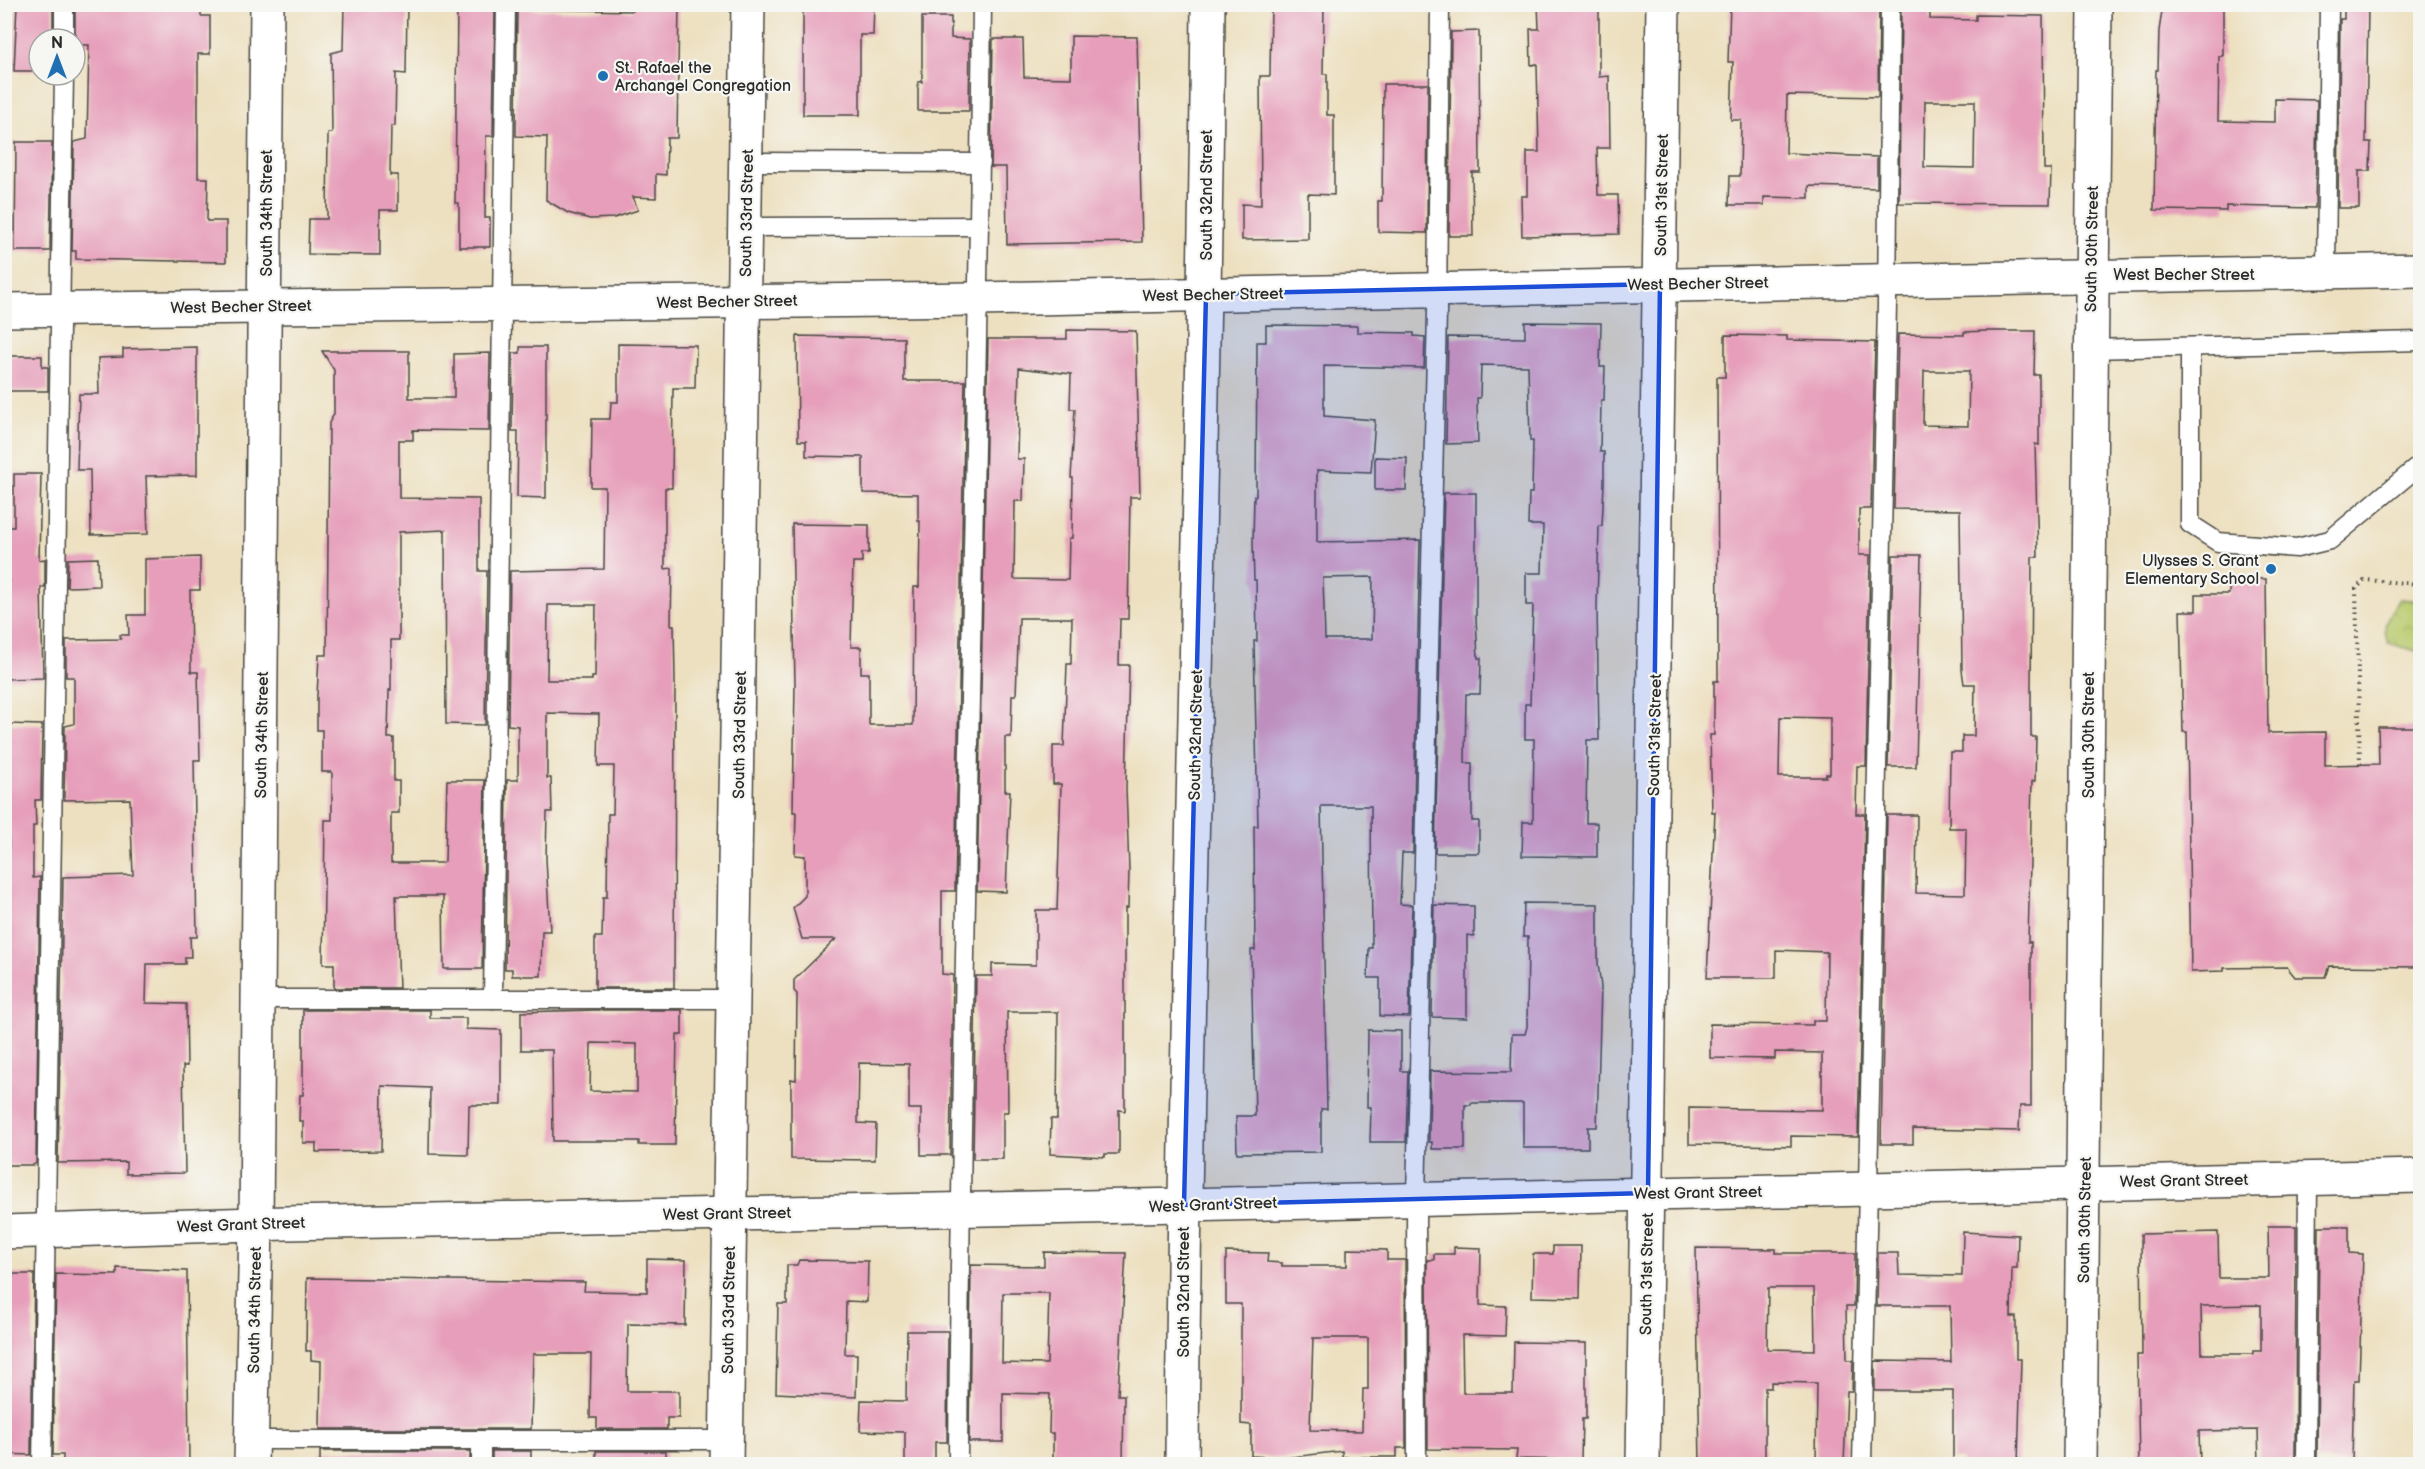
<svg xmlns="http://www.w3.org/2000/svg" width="2425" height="1469" font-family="'Balsamiq Sans',sans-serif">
<defs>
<pattern id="park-crowns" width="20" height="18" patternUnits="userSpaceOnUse" patternTransform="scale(1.5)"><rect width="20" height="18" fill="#bacc6f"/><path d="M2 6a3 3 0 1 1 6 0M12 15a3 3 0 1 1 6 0" fill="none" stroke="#a0af60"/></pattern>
</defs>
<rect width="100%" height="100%" fill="#f6f6f2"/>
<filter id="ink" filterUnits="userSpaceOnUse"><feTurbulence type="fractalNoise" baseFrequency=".0167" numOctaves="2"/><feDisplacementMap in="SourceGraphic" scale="12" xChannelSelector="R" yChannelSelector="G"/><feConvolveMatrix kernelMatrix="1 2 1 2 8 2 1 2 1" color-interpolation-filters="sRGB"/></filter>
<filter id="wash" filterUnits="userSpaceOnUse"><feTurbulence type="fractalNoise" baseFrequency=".008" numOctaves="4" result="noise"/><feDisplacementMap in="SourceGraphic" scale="24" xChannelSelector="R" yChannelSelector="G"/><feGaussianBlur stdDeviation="1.35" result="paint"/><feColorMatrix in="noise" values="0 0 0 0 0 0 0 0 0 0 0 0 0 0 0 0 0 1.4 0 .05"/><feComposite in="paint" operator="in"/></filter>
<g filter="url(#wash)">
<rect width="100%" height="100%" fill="#ede0c0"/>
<path fill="url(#park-crowns)" stroke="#727c4d" stroke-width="1.5" d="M2400,599L2420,601V652L2388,643C2381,623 2388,615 2400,599Z"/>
<g id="blocks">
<g fill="#e69eba" fill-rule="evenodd">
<polygon points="17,4 53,4 53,39 39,39 39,71 14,71"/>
<polygon points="75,4 201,4 201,16 210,16 210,54 198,54 198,178 208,178 207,221 226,221 226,262 76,259 76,251 72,251 74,142 87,139 89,45 75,45"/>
<polygon points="344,4 407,4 406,74 396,73 395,126 391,126 390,175 398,175 398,210 380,210 380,255 308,254 309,219 327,219 328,133 332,133 331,53 343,50"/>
<polygon points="457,4 486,4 486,9 495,9 493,136 486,136 485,218 490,218 490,247 459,247 459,203 455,203"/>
<polygon points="633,4 679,4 677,138 667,138 666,175 656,174 656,198 633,197 638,210 614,218 590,219 568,213 546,200 547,137 516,136 517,9 633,11"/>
<polygon points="803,4 874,4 873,35 860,35 860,115 803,115"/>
<polygon points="1271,4 1324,4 1323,74 1327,74 1327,115 1334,115 1334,195 1308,194 1308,239 1242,240 1242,204 1261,205 1260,76 1270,76"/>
<polygon points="1538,4 1599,4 1599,77 1609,76 1610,148 1597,148 1598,195 1618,195 1619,234 1522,236 1521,196 1527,196 1527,152 1539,152 1537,64 1531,65 1530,29 1539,29"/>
<polygon points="1730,4 1879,4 1878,97 1787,95 1786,153 1877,157 1877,188 1809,186 1809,198 1764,197 1764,205 1729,205 1730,176 1740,176 1741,120 1731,120 1733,62 1728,62"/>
<path d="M1901,4H1930V19L1976,20V15L2043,16L2044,169H2051L2050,204L1899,203ZM1925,101H1975L1974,168L1924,167Z"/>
<polygon points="2163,4 2223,4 2223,56 2219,56 2218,121 2275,122 2275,99 2317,100 2315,208 2226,206 2226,211 2154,210 2156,70 2158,70 2159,31"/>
<polygon points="2344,4 2368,4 2366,142 2371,142 2370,171 2359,171 2359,208 2338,208 2340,19 2344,19"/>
<polygon points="922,17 951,17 951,38 970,39 969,111 918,111 918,82 922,82"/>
<polygon points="1479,31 1480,172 1472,172 1473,236 1449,236 1451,32"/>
<polygon points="1071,36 1137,37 1142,242 1007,244 1006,167 991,167 993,39 1023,39 1024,77 1071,78"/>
<polygon points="1383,84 1428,84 1427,233 1378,232 1378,201 1382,201"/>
<polygon points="16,142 52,142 50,251 15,251"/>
<polygon points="1525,322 1601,323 1600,367 1605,367 1604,400 1601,400 1600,452 1604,452 1604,484 1602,526 1599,526 1597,606 1599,740 1587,740 1586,823 1597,823 1597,857 1522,856 1523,822 1533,822 1534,739 1525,739 1525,704 1530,704 1533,605 1526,605 1526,573 1542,573 1543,525 1528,525 1529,493 1532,493 1533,441 1530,441 1528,366 1481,365 1480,398 1477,398 1478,443 1446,444 1448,337 1525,338"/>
<path d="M1266,325L1357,326V332L1414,333V336L1425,337L1424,368L1324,366V416L1375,420L1371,472L1317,470V542L1420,540L1413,853H1402L1400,904L1412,905L1409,1017L1380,1016V978H1368L1369,948H1372L1371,806H1321L1327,1109H1321V1152L1237,1153L1236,1116H1255L1251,950H1255L1254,826H1258L1254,641H1257L1256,580H1254L1253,543L1254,496H1256L1257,342H1266ZM1373,577L1372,639H1325L1323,578Z"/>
<path d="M1067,330L1136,331L1140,497H1130L1128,619H1120L1119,665H1129L1126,788L1129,870L1128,908H1125V1111L1119,1110V1154H1105V1157L1050,1154L1051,1119H1057L1058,1012H1007L1008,1112H1003V1159H973L976,976H992V964L1036,965V910H1057L1061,784H1053V746H1064L1067,664H1071L1072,618H1019L1016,695H1012L1011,737H1005V791H1010L1006,892L977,891L988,339H1067ZM1019,368L1071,374L1070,409H1075L1071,478H1073L1072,538H1069L1068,580L1014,579L1015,501H1023L1024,459H1017Z"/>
<path d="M1985,331H2035L2034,375H2039V445L2035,444L2038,557H2032L2031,688V737H2036L2035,781H2032L2028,942H2031V1106H2020L2019,1131L1913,1129V1144H1881L1887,815H1917L1916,893L1965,894L1966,828H1949L1950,752H1962V736H1974L1975,684H1964L1962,670L1960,510L1894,509L1898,334L1964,335V332ZM1924,371H1969L1968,426L1923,425Z"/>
<path d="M1725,335L1787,336V340L1875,342L1871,509H1859V555H1870L1866,766H1857L1856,814H1865L1858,1137L1791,1136V1146L1689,1144V1108L1822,1110V1053L1775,1052V1059L1710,1058V1024L1813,1025V1021H1826L1827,952L1776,950V978H1707L1715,812H1712L1710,735H1714V681H1718L1717,377H1725ZM1780,717L1830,718V774H1826V777H1779Z"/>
<polygon points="797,336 904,338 904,381 965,381 955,891 942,891 942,974 953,975 950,1155 921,1155 921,1109 909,1109 909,1064 859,1063 858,1123 876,1124 875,1160 791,1159 791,1079 796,1080 797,994 794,991 794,980 836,939 802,939 793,908 805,896 805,856 795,855 796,812 793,812 795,684 792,524 869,525 869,553 862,553 862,562 853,562 851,647 861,647 861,673 869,673 869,725 913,725 914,587 919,587 920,521 918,521 918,494 863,493 863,457 806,456 806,441 798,441"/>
<path d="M618,344L696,345L695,388H673L672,488H665V569L672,568L671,625H674L675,678L674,988H595V937H602L603,897H607L608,814H613L614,766H598L599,714L547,713V778H551L552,812H547L546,859L550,931H542L541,976H512V969H505L507,780H518V726L508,725L510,571L604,569L605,487H591L592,419H610L611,402H618ZM548,605H596L595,677H592V680H547Z"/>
<polygon points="197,347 197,475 146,476 148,534 91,535 90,470 77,470 79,394 99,394 98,358 123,357 123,349"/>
<polygon points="520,347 546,347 546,498 517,497 518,431 512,431 513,353 520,353"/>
<polygon points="322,351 409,351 409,398 454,398 454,354 490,353 489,431 413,430 413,440 399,440 399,498 479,499 479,571 487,571 485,725 446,724 445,530 399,532 399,640 391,640 391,690 389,690 388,738 394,738 394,781 399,781 399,813 391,813 391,863 442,863 445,861 447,780 485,780 482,969 444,969 443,896 396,896 399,988 334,988 334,964 323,964 325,820 332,820 332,772 322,772 322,730 317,730 317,696 319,655 327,655 329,423 334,414 334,370"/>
<polygon points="4,356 42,356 42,367 48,367 48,391 4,391"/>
<polygon points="1375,457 1407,458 1406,490 1375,490"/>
<polygon points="14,474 41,474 39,560 45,559 45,587 41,587 43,678 4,679 4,645 10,645 8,527 14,527"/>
<polygon points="1444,493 1476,493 1476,618 1478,658 1481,658 1480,694 1466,694 1465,763 1472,763 1472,821 1479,821 1479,853 1435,853"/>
<polygon points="1893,555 1921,555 1916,767 1888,767"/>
<polygon points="200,557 200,590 190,590 191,672 198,672 200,760 194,760 197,937 190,937 191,957 185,957 185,964 147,964 146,1003 186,1004 187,1066 183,1066 185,1173 126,1174 126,1162 58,1163 63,877 133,875 130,799 64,800 65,726 74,724 74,677 66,677 66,640 121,639 120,635 129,635 128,615 145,615 145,559"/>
<polygon points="98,558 99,586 67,587 68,559"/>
<polygon points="2229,579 2266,579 2268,733 2325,732 2325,765 2379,764 2378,727 2421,727 2421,967 2329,966 2325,977 2295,977 2287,967 2224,968 2224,971 2191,972 2187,732 2183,732 2180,611 2196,611 2196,594 2229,594"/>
<polygon points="7,724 42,725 41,800 35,800 36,826 33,826 33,878 40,877 36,1163 33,1165 4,1165 4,891 6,851 9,851 5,760"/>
<polygon points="1524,903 1598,904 1598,963 1601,987 1597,1127 1588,1127 1588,1148 1523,1148 1523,1103 1471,1103 1471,1105 1465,1105 1465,1149 1432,1149 1432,1142 1429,1142 1430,1071 1511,1072 1512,1034 1525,1034 1527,1027 1528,937 1523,937"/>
<polygon points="1434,905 1474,906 1474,936 1467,935 1467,1018 1432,1017"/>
<polygon points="303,1010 430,1010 430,1018 466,1018 466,1029 501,1030 501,1105 469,1105 468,1155 429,1154 430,1088 382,1086 381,1151 316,1152 316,1143 303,1143 303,1121 299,1121 300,1095 303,1095"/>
<path d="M595,1010H682V1035H677L675,1145H639V1141H553L552,1050H521V1012ZM591,1043L637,1044V1092L590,1091Z"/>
<polygon points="1368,1030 1401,1031 1401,1071 1408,1071 1406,1142 1370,1142 1371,1107 1367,1107"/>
<path d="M2268,1226H2296L2295,1461H2288V1464H2259L2258,1430L2199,1431L2200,1464H2139L2137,1355H2142L2141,1234L2218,1232L2219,1278H2269ZM2261,1305V1351H2253V1354H2202L2201,1306Z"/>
<polygon points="2319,1226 2349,1226 2349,1253 2363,1254 2359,1380 2354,1380 2352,1462 2317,1461"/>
<polygon points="1963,1232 2018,1235 2017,1268 2012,1268 2011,1317 2016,1317 2016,1359 2021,1359 2018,1464 1962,1464 1962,1460 1953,1460 1953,1391 1875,1391 1875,1361 1951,1362 1950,1306 1877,1306 1878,1253 1898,1253 1899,1275 1962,1276"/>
<polygon points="1553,1246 1581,1246 1580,1298 1532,1297 1533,1254 1553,1254"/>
<polygon points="1454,1247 1481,1248 1480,1305 1506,1306 1505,1336 1462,1335 1463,1393 1513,1393 1514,1342 1586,1343 1586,1419 1582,1419 1581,1460 1516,1459 1517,1450 1428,1449 1427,1260 1434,1260 1434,1254 1454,1254"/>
<path d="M1696,1248L1776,1249V1253H1855L1854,1306H1846L1847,1360H1853L1852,1391H1847L1844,1464H1816L1817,1383L1771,1382V1388H1765V1464H1700ZM1768,1288H1814L1815,1350L1767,1349Z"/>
<path d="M1347,1249L1387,1250V1260H1405L1406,1448H1397V1457H1342V1451L1284,1458L1251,1456V1425L1241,1424V1304H1226V1252L1268,1253L1267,1262L1282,1263V1266H1347ZM1313,1338H1368V1389H1363L1362,1431L1310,1430Z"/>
<path d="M1044,1252L1126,1253L1118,1395H1124L1123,1464H1053V1433H1049L1050,1394L1003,1393V1442H969L971,1265L1044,1266ZM1003,1293H1049L1047,1364L1002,1363Z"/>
<polygon points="647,1259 686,1260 685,1325 628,1324 627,1391 679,1391 679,1418 667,1418 667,1429 597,1429 597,1418 590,1418 591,1354 533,1354 531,1429 320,1429 321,1361 311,1360 311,1351 306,1351 307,1278 585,1282 584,1291 647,1292"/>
<polygon points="799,1260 868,1261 867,1302 846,1301 845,1354 857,1354 856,1397 776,1393 778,1304 787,1304 787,1265 797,1265"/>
<polygon points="117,1268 187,1271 189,1464 63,1464 63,1455 53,1455 56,1274 117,1275"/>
<polygon points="4,1274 34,1274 31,1455 4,1454"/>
<polygon points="907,1331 948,1331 947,1442 935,1442 935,1464 905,1464 905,1432 860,1431 861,1400 906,1401"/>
<rect x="320" y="1451" width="150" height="13"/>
<rect x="492" y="1451" width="39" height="13"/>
<rect x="596" y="1451" width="70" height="13"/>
</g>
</g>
</g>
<g filter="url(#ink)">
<use href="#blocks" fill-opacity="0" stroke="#484641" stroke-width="1.5"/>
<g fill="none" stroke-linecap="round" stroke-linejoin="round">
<g stroke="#484641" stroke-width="21">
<g id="service">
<polyline points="64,39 64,4"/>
<polyline points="747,162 981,163"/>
<polyline points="746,227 980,226"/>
<polyline points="2326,273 2329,4"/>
<polyline points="2190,348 2190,524 2218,542 2297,548 2330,540 2420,465"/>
<polyline points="2090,349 2420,341"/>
<polyline points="258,999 735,999"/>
<polyline points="493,999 506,4"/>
<polyline points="251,1440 726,1440"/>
<polyline points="481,1440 481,1464"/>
<polyline points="42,1464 64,75"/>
<path d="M958,1464C961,978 977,491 982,4"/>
<polyline points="1417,1464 1416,1198 1437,312 1440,4"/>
<polyline points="1862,1464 1887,304 1890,4"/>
<polyline points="2306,1464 2308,1178"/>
</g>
</g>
<g stroke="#484641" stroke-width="36">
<g id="minor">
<polyline points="4,310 979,299 2420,270"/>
<polyline points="4,1232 286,1223 1184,1205 2420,1176"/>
<polyline points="251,1464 256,1224 267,4"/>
<polyline points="726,1464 748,4"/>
<path d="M1182,1464C1185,978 1204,491 1208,4"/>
<polyline points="1643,1464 1663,4"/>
<polyline points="2080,1464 2095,4"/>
</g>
</g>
<polyline stroke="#484641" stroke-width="4" stroke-dasharray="1.5 4.5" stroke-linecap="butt" points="2360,764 2356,589 2364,580 2420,584"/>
<use href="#service" stroke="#fff" stroke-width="18"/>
<use href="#minor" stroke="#fff" stroke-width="33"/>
</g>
</g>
<path fill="#1d4ed8" fill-opacity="0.2" stroke="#1d4ed8" stroke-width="4.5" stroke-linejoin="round" d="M1660,284L1648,1193L1184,1205L1206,294Z"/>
<g fill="#1f6fb2" stroke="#f6f6f2" stroke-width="2">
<circle cx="603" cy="76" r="6"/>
<circle cx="2271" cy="569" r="6"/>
</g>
<g text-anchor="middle" stroke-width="4.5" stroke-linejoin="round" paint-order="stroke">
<g font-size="16" fill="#2b2b2b" stroke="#f6f6f2" text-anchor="start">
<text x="615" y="73">St. Rafael the<tspan x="615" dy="18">Archangel Congregation</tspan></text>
<text x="2259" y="566" text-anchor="end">Ulysses S. Grant<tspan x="2259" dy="18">Elementary School</tspan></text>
</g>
<g font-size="16" fill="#2b2b2b" stroke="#f6f6f2">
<text transform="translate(1206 195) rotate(-90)" y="6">South 32nd Street</text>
<text transform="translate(1661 195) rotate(-89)" y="6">South 31st Street</text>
<text transform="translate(266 213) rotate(-90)" y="6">South 34th Street</text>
<text transform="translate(746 213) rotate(-89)" y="6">South 33rd Street</text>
<text transform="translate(2091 249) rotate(-89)" y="6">South 30th Street</text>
<text x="2184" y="280">West Becher Street</text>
<text transform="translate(1698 283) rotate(-1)" y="6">West Becher Street</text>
<text transform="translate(1213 294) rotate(-1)" y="6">West Becher Street</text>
<text transform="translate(727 301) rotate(-1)" y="6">West Becher Street</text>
<text transform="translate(241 306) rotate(-1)" y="6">West Becher Street</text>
<text transform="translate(261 735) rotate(-89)" y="6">South 34th Street</text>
<text transform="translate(739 735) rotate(-89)" y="6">South 33rd Street</text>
<text transform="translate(1195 735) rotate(-89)" y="6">South 32nd Street</text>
<text transform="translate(1654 735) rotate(-89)" y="6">South 31st Street</text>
<text transform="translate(2088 735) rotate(-90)" y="6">South 30th Street</text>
<text transform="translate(2184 1180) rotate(-1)" y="6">West Grant Street</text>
<text transform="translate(1698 1192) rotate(-1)" y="6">West Grant Street</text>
<text transform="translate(1213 1204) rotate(-2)" y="6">West Grant Street</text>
<text transform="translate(727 1213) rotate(-1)" y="6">West Grant Street</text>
<text transform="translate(2084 1220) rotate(-89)" y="6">South 30th Street</text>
<text transform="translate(241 1224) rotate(-2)" y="6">West Grant Street</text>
<text transform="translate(1646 1274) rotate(-89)" y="6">South 31st Street</text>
<text transform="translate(1183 1292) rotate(-90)" y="6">South 32nd Street</text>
<text transform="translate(254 1310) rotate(-89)" y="6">South 34th Street</text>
<text transform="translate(728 1310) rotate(-89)" y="6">South 33rd Street</text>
</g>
</g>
<rect width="2425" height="1469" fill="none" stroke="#f6f6f2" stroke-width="24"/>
<g transform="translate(57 57)"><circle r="28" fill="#f6f6f2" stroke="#a5a5a2" stroke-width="1.5"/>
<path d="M0-4.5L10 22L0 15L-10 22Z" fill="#1f6fb2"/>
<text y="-9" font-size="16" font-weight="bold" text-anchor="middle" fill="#2b2b2b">N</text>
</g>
</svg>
